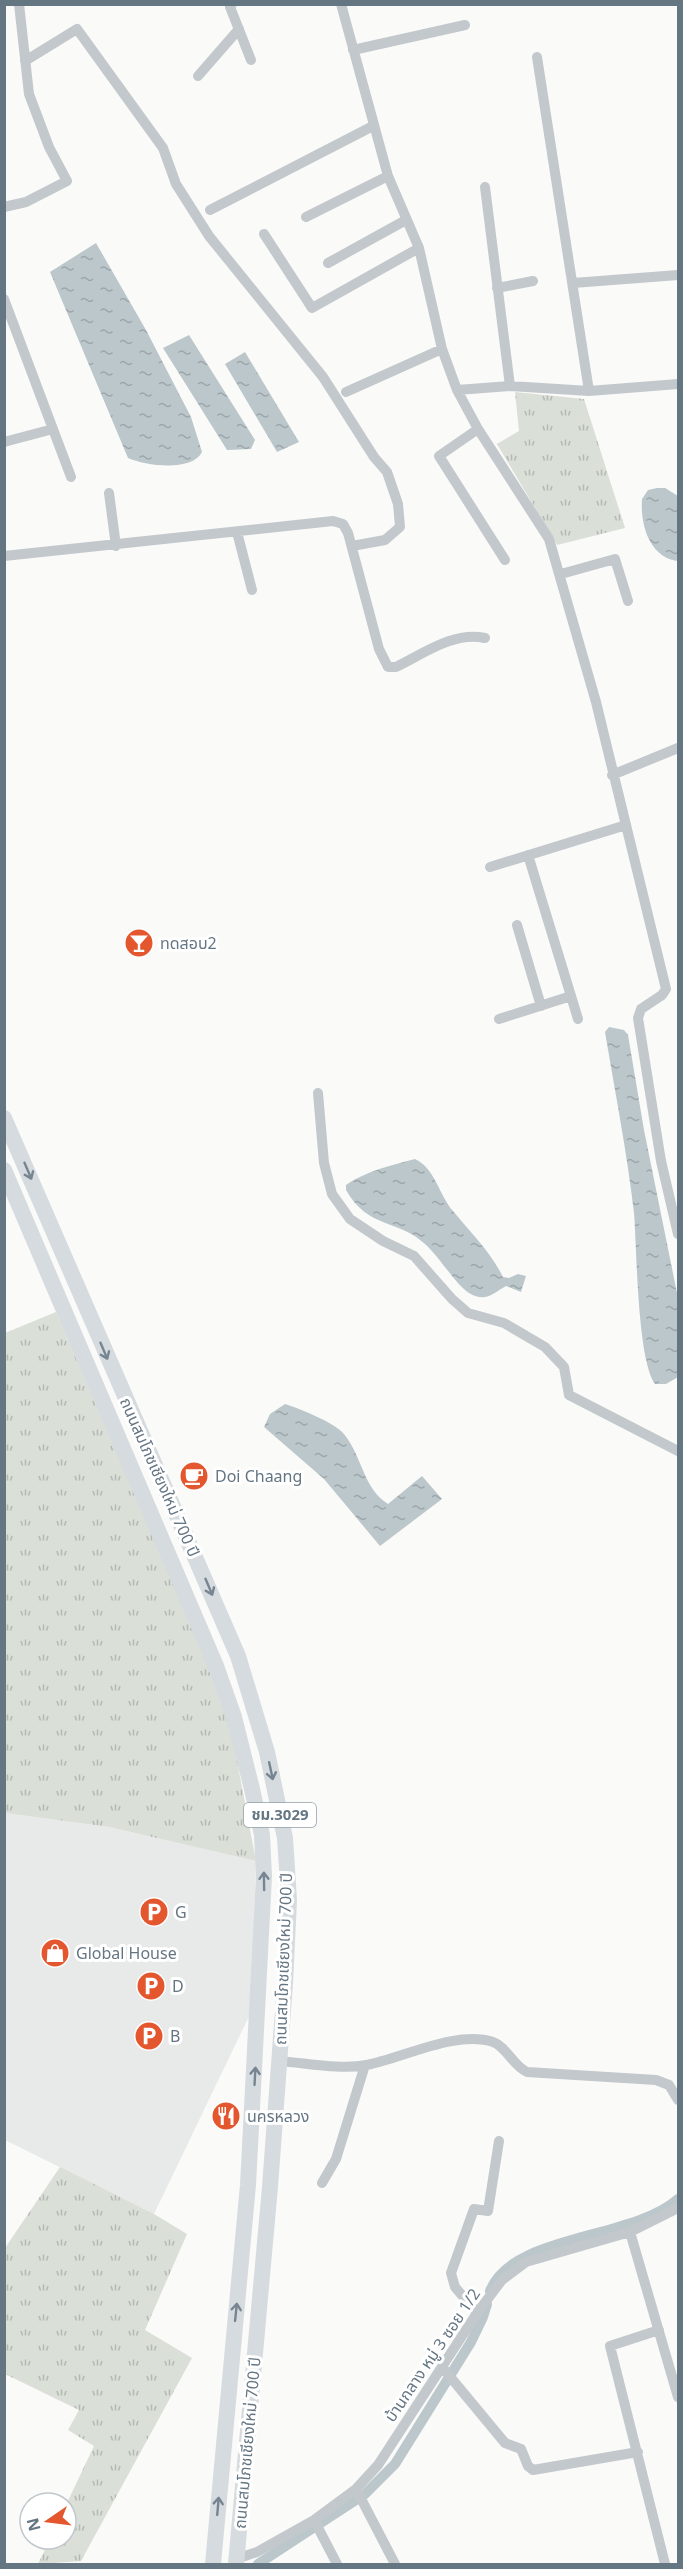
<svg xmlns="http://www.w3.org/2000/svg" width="683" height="2569" viewBox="0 0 683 2569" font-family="'Noto Sans','Noto Sans Thai',sans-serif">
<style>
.built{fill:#e8e9e9}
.grass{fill:url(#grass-tufts)}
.water{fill:url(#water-ripples)}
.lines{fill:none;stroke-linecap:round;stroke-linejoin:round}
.canal{stroke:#bbc7cb;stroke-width:10}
.minor{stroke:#c3c8cc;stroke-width:10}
.primary{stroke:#d6dbdf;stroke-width:16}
.oneway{stroke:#768591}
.labels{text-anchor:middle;stroke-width:6;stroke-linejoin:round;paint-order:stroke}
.shield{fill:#fff;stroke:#939fa8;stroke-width:1.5}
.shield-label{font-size:15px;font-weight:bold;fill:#657683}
.poi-label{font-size:16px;fill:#657683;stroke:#fff;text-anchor:start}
.street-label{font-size:16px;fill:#657683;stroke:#fff}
</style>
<defs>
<pattern id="grass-tufts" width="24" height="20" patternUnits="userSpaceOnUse" patternTransform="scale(1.5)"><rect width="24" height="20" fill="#dadfd7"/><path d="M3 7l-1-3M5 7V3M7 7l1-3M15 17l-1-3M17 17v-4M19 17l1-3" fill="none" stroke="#b4b9b4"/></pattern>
<pattern id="water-ripples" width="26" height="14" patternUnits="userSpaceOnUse" patternTransform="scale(1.5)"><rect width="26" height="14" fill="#bbc7cb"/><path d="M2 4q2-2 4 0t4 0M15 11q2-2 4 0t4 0" fill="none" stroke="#9ca6aa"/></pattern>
</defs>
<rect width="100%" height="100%" fill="#fafaf8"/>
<path class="built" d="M 4,1813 L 109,1827 L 256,1861 L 252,2010 L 154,2214 L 5,2140 Z"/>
<path class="grass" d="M 515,392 L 584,399 L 625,528 L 557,545 L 497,444 L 519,431 Z
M 56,1312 L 209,1666 L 231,1729 L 256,1861 L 109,1827 L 5,1813 L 5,1333 Z
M 60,2167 L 154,2214 L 187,2234 L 145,2330 L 192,2358 L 81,2561 L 38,2564 L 50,2539 L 66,2539 L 66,2505 L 94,2446 L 68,2430 L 79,2410 L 5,2374 L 5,2248 Z"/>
<path class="water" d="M 96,243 L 146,330 L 191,417 L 202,452 C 192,472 146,466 128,458 L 50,272 Z
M 189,335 L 255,440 L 251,449 L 227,450 L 163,348 Z
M 245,352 L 299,442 L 277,452 L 225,364 Z
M 657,488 L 665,488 L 678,496 L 678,561 C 650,558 640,525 642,499 L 648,490 Z
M 609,1027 L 624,1030 L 628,1035 L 644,1130 L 678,1298 L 678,1377 L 666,1384 L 655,1384 C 637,1359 637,1249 634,1213 C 627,1152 615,1092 605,1032 Z
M 415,1159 C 435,1168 439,1195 453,1211 C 471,1233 490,1251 503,1277 L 509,1278 L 518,1274 L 526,1276 L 521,1292 L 506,1286 C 493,1293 486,1303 469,1293 C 456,1285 438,1255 425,1244 C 398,1219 368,1229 346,1190 L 346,1185 C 366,1171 392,1165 415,1159 Z
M 285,1404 C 300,1409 334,1422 344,1434 C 363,1458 363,1488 388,1504 L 422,1476 L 442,1499 L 380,1546 L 324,1479 L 264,1427 L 270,1414 Z"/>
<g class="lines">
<path class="canal" d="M 490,2291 C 512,2234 632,2240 678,2199
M 258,2564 L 365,2494 L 395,2464 L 471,2342 L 483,2317 L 487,2304"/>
<path class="minor" d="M 232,4 L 230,7 L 251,60
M 341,4 L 388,176 L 419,248 L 442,349 L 457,390 L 478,429 L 549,539 L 596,702 L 666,989 L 662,995 L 641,1009 L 638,1018 L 661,1161 L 678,1234
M 353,50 L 465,25
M 537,57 L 589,391
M 25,61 L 77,29 L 163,148 L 176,184 L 209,236 L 323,377 L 374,457 L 387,472 L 398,504 L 400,527 L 385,540 L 352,546
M 198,76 L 239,29
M 485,187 L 510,386
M 4,207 L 26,202 L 67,181 L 49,147 L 29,94 L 19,4
M 210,210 L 373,126
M 306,217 L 388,176
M 264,234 L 312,308 L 419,248
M 328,263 L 406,220
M 573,283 L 678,275
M 497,288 L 533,281
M 4,299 L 71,477
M 457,390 L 510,386 L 589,391 L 678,384
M 346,392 L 442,349
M 478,429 L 439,456 L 505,560
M 4,442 L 53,429
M 109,493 L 116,546
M 237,532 L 252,590
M 4,556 L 333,521 L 343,524 L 348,533 L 379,649 L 388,667 L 396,667 C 423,654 454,631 485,638
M 561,574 L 615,559 L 628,601
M 612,775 L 678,748
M 528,855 L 578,1019
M 490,867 L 626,825
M 517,925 L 541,1006
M 499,1019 L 571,996
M 318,1093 L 324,1163 L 332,1194 L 350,1219 L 383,1241 L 414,1256 L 452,1299 L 468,1313 L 504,1323 L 545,1347 L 564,1367 L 569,1395 L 678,1451
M 279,2061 C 307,2063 340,2070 367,2065 C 403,2058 456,2030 493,2042 C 507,2047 513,2066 527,2072 L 656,2080 L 669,2085 L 678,2100
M 322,2183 L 336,2159 L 365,2065
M 630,2232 L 678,2397
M 477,2313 L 455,2287 L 451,2273 L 474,2209 L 488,2211 L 499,2141
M 659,2330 L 610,2346 L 665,2564
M 442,2367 L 505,2443 L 521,2449 L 528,2466 L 533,2470 L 638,2452
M 356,2489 L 395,2564
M 314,2520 L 337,2564
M 236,2559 L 257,2552 L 314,2520 L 356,2489 L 378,2465 L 477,2313 L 502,2280 L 526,2262 L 630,2232 L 678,2208"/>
<path class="primary" d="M 4,1118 L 238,1656 L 267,1752 L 285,1838 L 289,1900 L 285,1983 L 270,2187 L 236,2564
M 4,1170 L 216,1666 L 234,1717 L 252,1789 L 262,1835 L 264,1876 L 248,2185 L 213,2564"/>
</g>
<defs><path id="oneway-shaft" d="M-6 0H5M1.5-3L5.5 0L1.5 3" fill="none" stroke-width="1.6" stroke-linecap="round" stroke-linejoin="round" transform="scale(1.5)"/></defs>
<g class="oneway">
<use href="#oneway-shaft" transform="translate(28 1171) rotate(67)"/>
<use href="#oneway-shaft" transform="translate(104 1351) rotate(67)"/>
<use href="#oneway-shaft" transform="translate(209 1587) rotate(67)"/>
<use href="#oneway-shaft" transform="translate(271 1771) rotate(78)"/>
<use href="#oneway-shaft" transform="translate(264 1881) rotate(-91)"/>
<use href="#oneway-shaft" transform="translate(255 2076) rotate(-87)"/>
<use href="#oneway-shaft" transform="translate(236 2312) rotate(-84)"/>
<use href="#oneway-shaft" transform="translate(218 2506) rotate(-85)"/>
</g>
<defs>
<g id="bar-disc" transform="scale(1.5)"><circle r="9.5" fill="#e4572e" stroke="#fff"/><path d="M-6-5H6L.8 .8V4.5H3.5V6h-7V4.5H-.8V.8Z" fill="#fff"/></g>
<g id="cafe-disc" transform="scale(1.5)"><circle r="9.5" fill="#e4572e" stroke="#fff"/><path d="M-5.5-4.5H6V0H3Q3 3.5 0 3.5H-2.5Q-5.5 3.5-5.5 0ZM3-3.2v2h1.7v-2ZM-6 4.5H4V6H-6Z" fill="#fff"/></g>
<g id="parking-disc" transform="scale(1.5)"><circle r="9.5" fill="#e4572e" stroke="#fff"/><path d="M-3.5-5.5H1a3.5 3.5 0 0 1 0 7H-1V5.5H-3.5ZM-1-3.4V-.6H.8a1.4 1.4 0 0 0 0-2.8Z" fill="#fff"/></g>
<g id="shop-disc" transform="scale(1.5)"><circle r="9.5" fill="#e4572e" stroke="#fff"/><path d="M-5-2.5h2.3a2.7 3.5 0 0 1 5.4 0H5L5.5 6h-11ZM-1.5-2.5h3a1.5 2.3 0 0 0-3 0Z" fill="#fff"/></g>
<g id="restaurant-disc" transform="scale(1.5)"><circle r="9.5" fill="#e4572e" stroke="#fff"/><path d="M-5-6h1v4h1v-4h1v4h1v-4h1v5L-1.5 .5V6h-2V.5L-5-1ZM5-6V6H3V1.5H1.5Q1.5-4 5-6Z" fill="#fff"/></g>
</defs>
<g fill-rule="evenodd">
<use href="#bar-disc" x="139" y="943"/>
<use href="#cafe-disc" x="194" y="1476"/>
<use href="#parking-disc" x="154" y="1912"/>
<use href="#shop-disc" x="55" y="1953"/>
<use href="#parking-disc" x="151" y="1986"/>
<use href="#parking-disc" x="149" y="2036"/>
<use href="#restaurant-disc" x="226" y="2116"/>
</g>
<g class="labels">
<rect class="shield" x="244" y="1803" width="72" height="24" rx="4.5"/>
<g class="shield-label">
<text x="280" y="1820">ชม.3029</text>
</g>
<g class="poi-label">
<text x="160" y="949">ทดสอบ2</text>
<text x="215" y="1482">Doi Chaang</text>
<text x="175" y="1918">G</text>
<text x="76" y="1959">Global House</text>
<text x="172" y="1992">D</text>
<text x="170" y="2042">B</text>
<text x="247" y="2122">นครหลวง</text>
</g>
<g class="street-label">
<text transform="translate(160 1477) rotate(66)" y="6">ถนนสมโภชเชียงใหม่ 700 ปี</text>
<text transform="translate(283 1959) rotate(-88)" y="6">ถนนสมโภชเชียงใหม่ 700 ปี</text>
<text transform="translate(432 2355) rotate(-56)" y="6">บ้านกลาง หมู่ 3 ซอย 1/2</text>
<text transform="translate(247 2443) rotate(-85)" y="6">ถนนสมโภชเชียงใหม่ 700 ปี</text>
</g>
</g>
<rect width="683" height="2569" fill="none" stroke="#657683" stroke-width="12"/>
<g transform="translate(48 2521) rotate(256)"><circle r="28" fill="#ffffff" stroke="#c1c8cd" stroke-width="1.5"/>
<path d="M0-4.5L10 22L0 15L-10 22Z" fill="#e4572e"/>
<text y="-9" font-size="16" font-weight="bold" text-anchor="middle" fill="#657683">N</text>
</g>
</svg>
